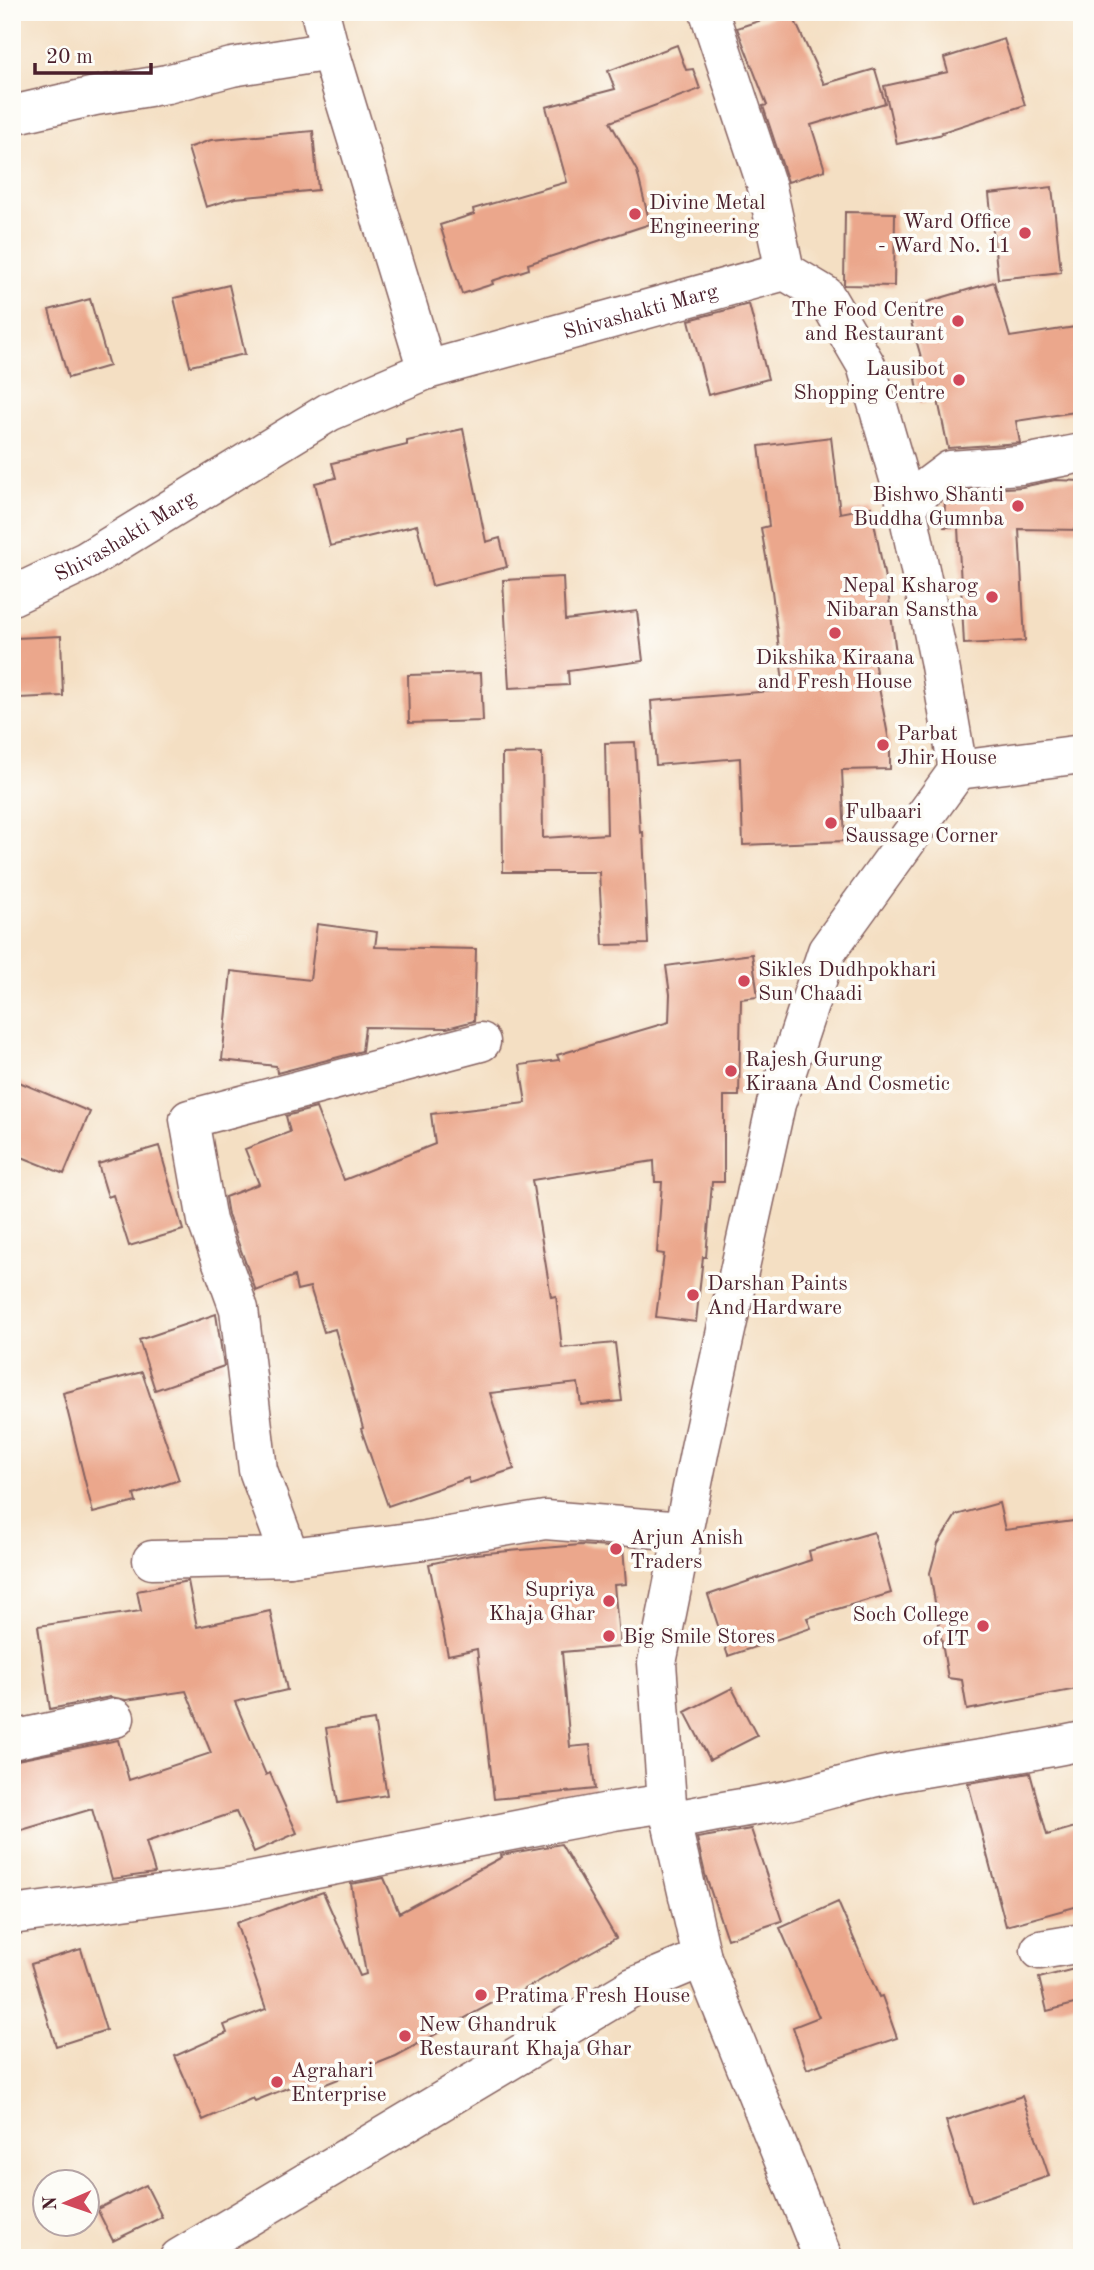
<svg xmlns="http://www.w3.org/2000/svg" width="1094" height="2270" viewBox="0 0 1094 2270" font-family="'Old Standard TT',serif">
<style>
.building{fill:#eba78c}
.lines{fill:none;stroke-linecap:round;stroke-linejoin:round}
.street-casing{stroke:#866260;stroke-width:41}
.street{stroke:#fff;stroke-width:38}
.poi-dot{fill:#d1495b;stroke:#fdfcf7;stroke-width:2.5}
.labels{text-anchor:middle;stroke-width:7;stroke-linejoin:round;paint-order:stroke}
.poi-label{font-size:21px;fill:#4a1f2b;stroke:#fdfcf7;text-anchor:start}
.street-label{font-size:21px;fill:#4a1f2b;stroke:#fdfcf7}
</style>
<rect width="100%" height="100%" fill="#fdfcf7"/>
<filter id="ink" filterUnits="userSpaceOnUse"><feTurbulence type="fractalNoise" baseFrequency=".0143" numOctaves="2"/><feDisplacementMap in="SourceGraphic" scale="14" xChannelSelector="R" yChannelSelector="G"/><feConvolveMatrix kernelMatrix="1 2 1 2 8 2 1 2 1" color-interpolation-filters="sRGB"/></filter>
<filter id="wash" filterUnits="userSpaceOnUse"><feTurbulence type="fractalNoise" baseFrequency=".00686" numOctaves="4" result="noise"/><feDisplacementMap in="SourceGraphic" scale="28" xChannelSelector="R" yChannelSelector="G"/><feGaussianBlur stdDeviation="1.57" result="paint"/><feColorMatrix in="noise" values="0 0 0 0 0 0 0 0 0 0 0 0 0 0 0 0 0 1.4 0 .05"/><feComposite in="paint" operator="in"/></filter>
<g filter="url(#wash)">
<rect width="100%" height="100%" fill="#f4dfc3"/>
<g id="blocks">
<path class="building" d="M 787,12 L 791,12 L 824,84 L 875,69 L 885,103 L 811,125 L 825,170 L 788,182 L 763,106 L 767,105 L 737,28 Z
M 1004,39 L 1025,105 L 942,132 L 943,134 L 897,144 L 884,86 L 948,72 L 944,58 Z
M 677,45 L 686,70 L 693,69 L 700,89 L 610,122 L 637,171 L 650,224 L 528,264 L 529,269 L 492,281 L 493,284 L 462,294 L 440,225 L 474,214 L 473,209 L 567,182 L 546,107 L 615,89 L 608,71 Z
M 313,131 L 318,190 L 235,198 L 206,207 L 188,148 L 211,140 Z
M 1052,187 L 1061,272 L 998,279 L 989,194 Z
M 845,212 L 895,213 L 894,286 L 844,285 Z
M 994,282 L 1010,337 L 1082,326 L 1082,411 L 1016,421 L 1020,443 L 948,448 L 938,400 L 920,403 L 915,372 L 925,371 L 907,308 Z
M 229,285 L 245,354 L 190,366 L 174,298 Z
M 90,299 L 109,366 L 68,378 L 49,310 Z
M 749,304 L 768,379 L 708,395 L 689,320 Z
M 463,429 L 486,542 L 500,538 L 507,567 L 432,586 L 417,525 L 330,546 L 315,483 L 336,478 L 332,463 L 407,445 L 407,441 Z
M 831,437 L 840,513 L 871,507 L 889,599 L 896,653 L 873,656 L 890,746 L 890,769 L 842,770 L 845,841 L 743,845 L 740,758 L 656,765 L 651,701 L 784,690 L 772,591 L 761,528 L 769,526 L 759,446 Z
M 1055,480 L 1082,481 L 1081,530 L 1019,529 L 1025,641 L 964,644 L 958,527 L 944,527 L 945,501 L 958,491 L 1022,487 Z
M 563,577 L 565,620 L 637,611 L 643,661 L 568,671 L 569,685 L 509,688 L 503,580 Z
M 61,636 L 63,696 L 18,698 L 15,638 Z
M 481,673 L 483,721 L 409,723 L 408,675 Z
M 635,742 L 640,833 L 643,832 L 648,944 L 603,945 L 599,872 L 503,872 L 502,754 L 542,753 L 543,838 L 607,834 L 605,743 Z
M 317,924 L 377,932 L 375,947 L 476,949 L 474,1021 L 447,1028 L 365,1027 L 362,1051 L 277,1073 L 276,1066 L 222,1060 L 231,971 L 310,980 Z
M 752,954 L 758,997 L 741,999 L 739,1096 L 724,1096 L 724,1182 L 712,1182 L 706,1257 L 703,1257 L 696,1322 L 656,1317 L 664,1254 L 657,1253 L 662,1182 L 655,1182 L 654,1161 L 532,1180 L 551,1297 L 556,1296 L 562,1348 L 615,1343 L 622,1401 L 581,1405 L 578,1383 L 490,1393 L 514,1469 L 470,1483 L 468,1478 L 388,1506 L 361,1429 L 363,1428 L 335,1329 L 324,1332 L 310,1287 L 297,1290 L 294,1276 L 256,1291 L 228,1215 L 225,1197 L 259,1184 L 245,1149 L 290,1132 L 286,1116 L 316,1108 L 344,1180 L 435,1144 L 431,1114 L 526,1103 L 520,1065 L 559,1060 L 557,1055 L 669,1022 L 670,994 L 666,966 Z
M 12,1079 L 90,1112 L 64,1174 L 12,1153 Z
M 159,1146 L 183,1230 L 129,1246 L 113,1195 L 108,1197 L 98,1164 Z
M 216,1314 L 224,1366 L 155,1390 L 139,1340 Z
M 142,1372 L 179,1480 L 134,1495 L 136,1502 L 93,1513 L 63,1393 Z
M 999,1503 L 1005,1530 L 1082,1520 L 1082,1688 L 967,1710 L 962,1680 L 948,1678 L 930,1573 L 938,1544 L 956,1515 Z
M 874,1532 L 891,1593 L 807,1618 L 811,1628 L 728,1656 L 708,1595 L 811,1560 L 809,1551 Z
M 580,1545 L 623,1548 L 626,1584 L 614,1585 L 620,1647 L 562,1652 L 570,1747 L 590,1745 L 595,1789 L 494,1799 L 477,1649 L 448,1655 L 429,1564 L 475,1554 Z
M 188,1581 L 197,1627 L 270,1611 L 287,1690 L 235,1702 L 266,1775 L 270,1773 L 297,1833 L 254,1852 L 236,1812 L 146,1842 L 155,1873 L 112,1879 L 92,1809 L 12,1833 L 12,1761 L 118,1740 L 129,1780 L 211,1753 L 186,1691 L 126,1700 L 110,1697 L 50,1709 L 38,1626 L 141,1611 L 137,1591 Z
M 732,1688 L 757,1736 L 710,1760 L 685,1712 Z
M 374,1720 L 387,1795 L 338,1803 L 326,1728 Z
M 1030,1773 L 1047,1835 L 1082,1825 L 1082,1905 L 1006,1926 L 968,1783 Z
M 751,1829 L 782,1921 L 727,1939 L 705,1874 L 697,1838 Z
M 561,1844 L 616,1938 L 507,1999 L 505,1996 L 396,2056 L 311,2090 L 307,2080 L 255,2101 L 253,2098 L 203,2120 L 175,2056 L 227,2033 L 224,2025 L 266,2009 L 236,1923 L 323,1892 L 360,1976 L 366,1974 L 351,1884 L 384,1878 L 399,1913 L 502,1857 L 501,1855 Z
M 838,1902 L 879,1997 L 882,1996 L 897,2038 L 807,2069 L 793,2027 L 819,2017 L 780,1928 Z
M 81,1949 L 106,2030 L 56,2046 L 31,1964 Z
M 1082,1967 L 1082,2002 L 1047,2011 L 1039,1978 Z
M 1022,2096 L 1049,2176 L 972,2202 L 946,2121 Z
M 146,2185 L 162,2217 L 113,2241 L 97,2209 Z"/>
</g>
</g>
<g filter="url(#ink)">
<use href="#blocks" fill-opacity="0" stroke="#866260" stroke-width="2"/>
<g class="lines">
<g class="street-casing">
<g id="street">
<path d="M 320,12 L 330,51 L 427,370"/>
<path d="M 709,12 L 767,187 L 785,271"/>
<path d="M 12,115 L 95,96 L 167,84 L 232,67 L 330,51"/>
<path d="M 906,503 L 950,470 L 1020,465 L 1082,453"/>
<path id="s1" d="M 12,596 L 86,561 L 329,412 L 427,370 L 785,271 L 825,295 L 866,365 L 906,503 L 939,660 L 958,770"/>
<path d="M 290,1557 L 258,1470 L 239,1309 L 207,1221 L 189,1119 L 481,1042"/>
<path d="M 152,1560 L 290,1557 L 425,1540 L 545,1520 L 683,1531"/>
<path d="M 12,1740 L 115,1718"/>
<path d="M 671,1821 C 705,1813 738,1809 771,1803 C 808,1797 844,1784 881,1776 C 948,1762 1015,1756 1082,1741"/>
<path d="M 12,1915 L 234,1885 L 614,1811 L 667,1803"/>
<path d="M 1040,1950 L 1082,1943"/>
<path d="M 179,2258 L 633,1987 L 702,1958"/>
<path d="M 823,2258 L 702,1958 L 667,1803 L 657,1663 L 700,1448 L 776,1104 L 827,951 L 958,770 L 1082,754"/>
</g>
</g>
<use href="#street" class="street"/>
</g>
</g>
<g class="poi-dot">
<circle cx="635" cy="214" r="7"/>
<circle cx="1025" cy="233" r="7"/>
<circle cx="958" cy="321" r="7"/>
<circle cx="959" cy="380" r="7"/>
<circle cx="1018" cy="506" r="7"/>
<circle cx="992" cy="597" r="7"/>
<circle cx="835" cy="633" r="7"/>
<circle cx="883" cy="745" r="7"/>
<circle cx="831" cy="823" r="7"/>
<circle cx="744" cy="981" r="7"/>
<circle cx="731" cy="1071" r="7"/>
<circle cx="693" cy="1295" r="7"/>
<circle cx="616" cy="1549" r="7"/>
<circle cx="609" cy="1601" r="7"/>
<circle cx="983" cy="1626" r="7"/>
<circle cx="609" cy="1636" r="7"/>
<circle cx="481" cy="1995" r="7"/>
<circle cx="405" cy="2036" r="7"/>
<circle cx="277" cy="2082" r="7"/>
</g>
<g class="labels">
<g class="poi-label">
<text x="649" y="209">Divine Metal<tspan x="649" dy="24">Engineering</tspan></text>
<text x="1011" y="228" text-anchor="end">Ward Office<tspan x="1011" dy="24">- Ward No. 11</tspan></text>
<text x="944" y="316" text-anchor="end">The Food Centre<tspan x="944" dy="24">and Restaurant</tspan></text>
<text x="945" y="375" text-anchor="end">Lausibot<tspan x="945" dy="24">Shopping Centre</tspan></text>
<text x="1004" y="501" text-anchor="end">Bishwo Shanti<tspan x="1004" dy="24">Buddha Gumnba</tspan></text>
<text x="978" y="592" text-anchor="end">Nepal Ksharog<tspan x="978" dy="24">Nibaran Sanstha</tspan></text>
<text x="835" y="664" text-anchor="middle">Dikshika Kiraana<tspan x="835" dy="24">and Fresh House</tspan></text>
<text x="897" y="740">Parbat<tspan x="897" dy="24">Jhir House</tspan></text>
<text x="845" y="818">Fulbaari<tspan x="845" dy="24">Saussage Corner</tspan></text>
<text x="758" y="976">Sikles Dudhpokhari<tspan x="758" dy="24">Sun Chaadi</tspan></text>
<text x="745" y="1066">Rajesh Gurung<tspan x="745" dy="24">Kiraana And Cosmetic</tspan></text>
<text x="707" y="1290">Darshan Paints<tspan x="707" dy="24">And Hardware</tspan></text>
<text x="630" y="1544">Arjun Anish<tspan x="630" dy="24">Traders</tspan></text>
<text x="595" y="1596" text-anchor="end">Supriya<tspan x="595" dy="24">Khaja Ghar</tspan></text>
<text x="969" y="1621" text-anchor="end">Soch College<tspan x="969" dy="24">of IT</tspan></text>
<text x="623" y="1643">Big Smile Stores</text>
<text x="495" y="2002">Pratima Fresh House</text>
<text x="419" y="2031">New Ghandruk<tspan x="419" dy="24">Restaurant Khaja Ghar</tspan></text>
<text x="291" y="2077">Agrahari<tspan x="291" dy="24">Enterprise</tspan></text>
</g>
<g class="street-label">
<text dy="7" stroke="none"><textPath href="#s1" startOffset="695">Shivashakti Marg</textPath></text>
<text dy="7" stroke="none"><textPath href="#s1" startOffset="128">Shivashakti Marg</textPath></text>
</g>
</g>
<rect width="1094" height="2270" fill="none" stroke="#fdfcf7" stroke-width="42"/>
<g transform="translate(66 2203) rotate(268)"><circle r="33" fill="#fdfcf7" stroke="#b5a4a5" stroke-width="2"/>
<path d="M0-5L12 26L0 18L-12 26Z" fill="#d1495b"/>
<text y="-10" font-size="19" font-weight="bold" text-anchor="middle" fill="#4a1f2b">N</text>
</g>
<path d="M35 63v10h116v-10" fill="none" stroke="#4a1f2b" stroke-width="3.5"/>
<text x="46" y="63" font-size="21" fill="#4a1f2b" stroke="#fdfcf7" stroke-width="5" paint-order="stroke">20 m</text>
</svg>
